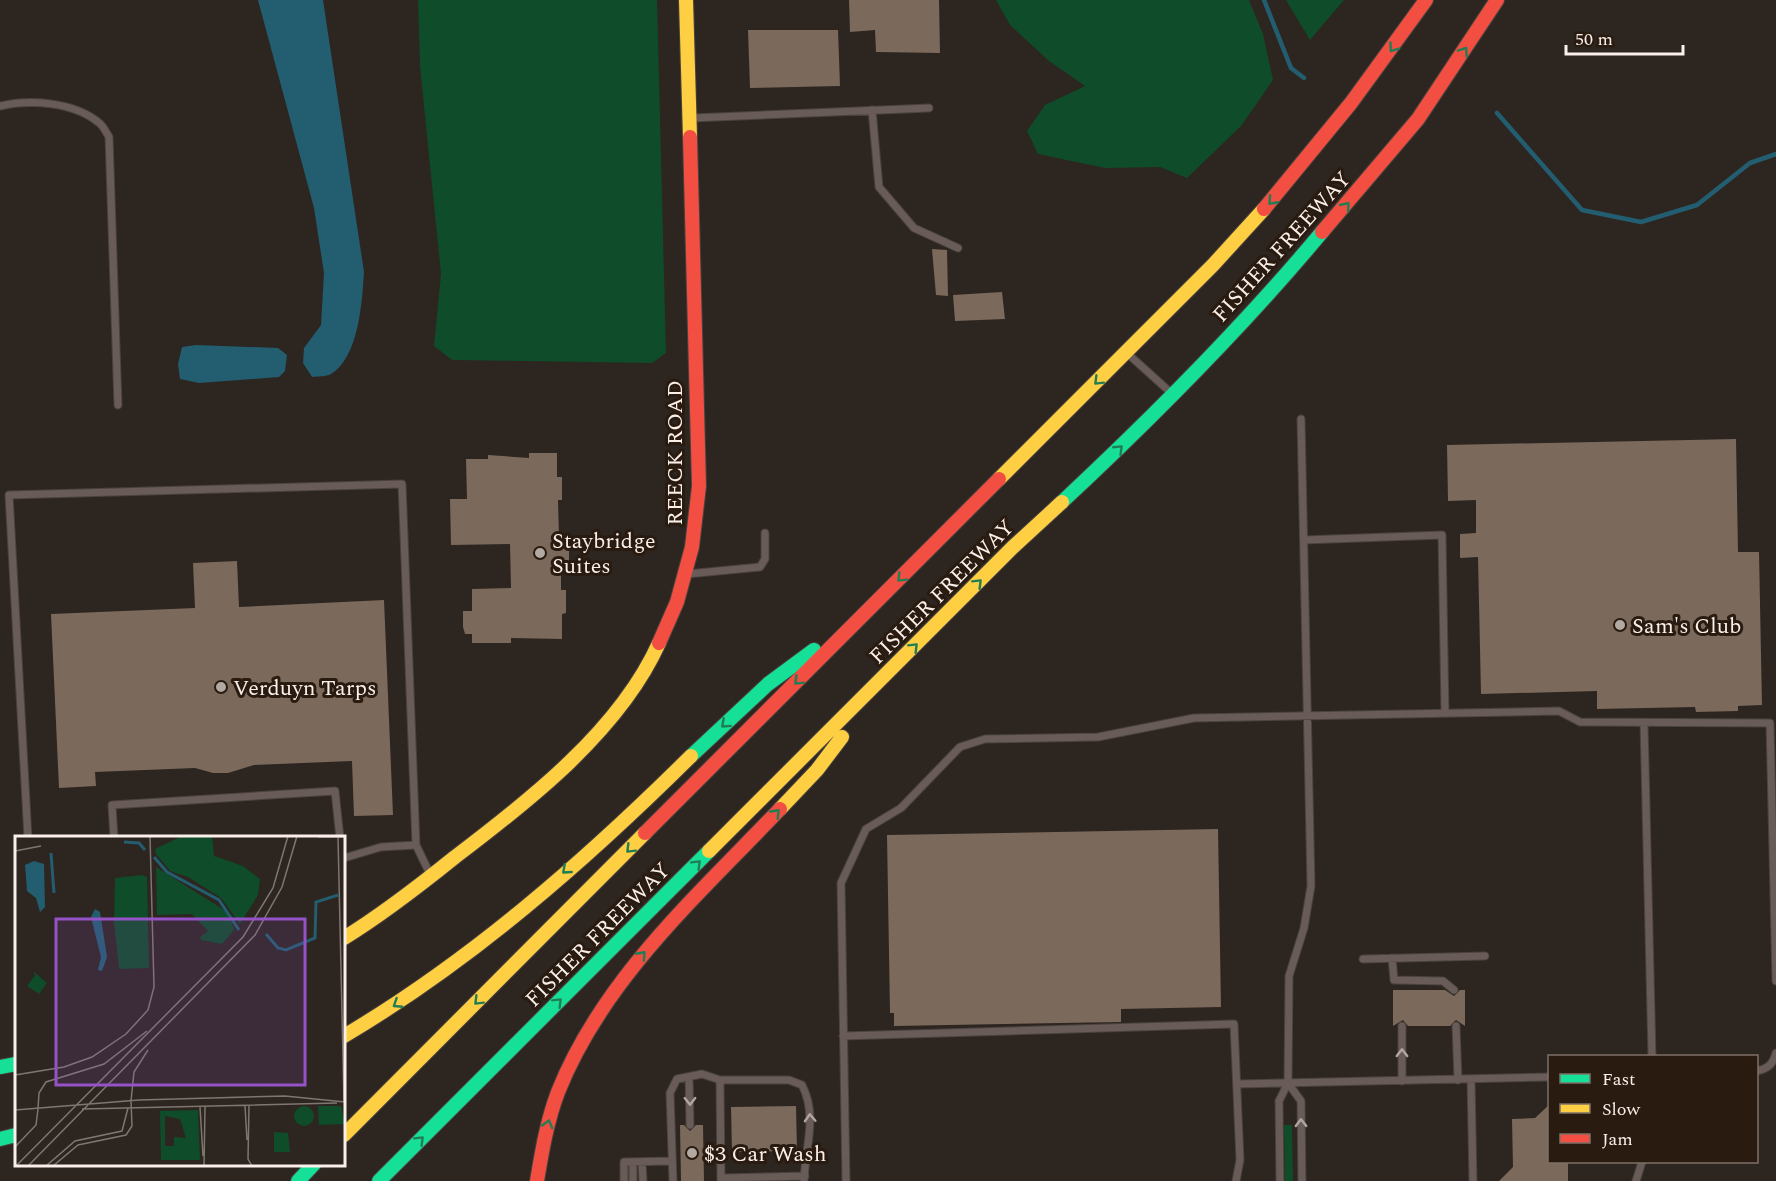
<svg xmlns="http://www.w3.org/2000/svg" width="1776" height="1181" viewBox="0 0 1776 1181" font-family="Spectral,serif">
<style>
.green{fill:#0f4c29}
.water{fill:#235d70}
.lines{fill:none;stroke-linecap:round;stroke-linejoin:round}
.stream{stroke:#235d70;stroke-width:4.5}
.building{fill:#7b695b}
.lane-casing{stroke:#49423d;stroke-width:9}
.fast-casing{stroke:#49423d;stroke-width:16}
.slow-casing{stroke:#49423d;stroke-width:16}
.jam-casing{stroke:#49423d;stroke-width:16}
.lane{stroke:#685b58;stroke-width:7}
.fast{stroke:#16e098;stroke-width:14}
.slow{stroke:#ffcf43;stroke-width:14}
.jam{stroke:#f24e42;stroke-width:14}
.oneway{stroke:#207e54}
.oneway2{stroke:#b2a6a0}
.poi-dot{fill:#b3a9a3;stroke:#291b10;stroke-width:2}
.labels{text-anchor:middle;stroke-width:6;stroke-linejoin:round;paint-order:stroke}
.street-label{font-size:22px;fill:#fbf0e9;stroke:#291b10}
.poi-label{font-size:22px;fill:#fbf0e9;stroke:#291b10;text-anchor:start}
.inset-river{fill:none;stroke:#235d70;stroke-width:3}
.inset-road{fill:none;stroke:#7f7670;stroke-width:1.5}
.view{fill:#9553c7;fill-opacity:0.15;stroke:#9553c7;stroke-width:3}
.inset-edge{fill:none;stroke:#fbf0e9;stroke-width:3}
</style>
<rect width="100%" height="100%" fill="#2d2520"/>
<path class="green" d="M 418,0 L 657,0 L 666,353 L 652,363 L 452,360 L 434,346 L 441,274 L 420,66 Z
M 996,0 L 1249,0 L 1263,34 L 1273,80 L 1241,126 L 1187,178 L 1160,167 L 1105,168 L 1038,154 L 1027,131 L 1045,105 L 1085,86 L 1049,61 L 1010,25 Z
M 1286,0 L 1344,0 L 1310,40 Z
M 1284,1125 L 1292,1125 L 1293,1181 L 1285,1181 Z"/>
<path class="water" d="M 258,0 L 323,0 L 364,272 C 362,302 359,357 331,374 C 326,377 318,376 312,377 L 303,363 L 304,348 L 321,325 L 324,273 L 314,208 Z
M 196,345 L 278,348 L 287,355 L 285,371 L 279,377 L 199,383 L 180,379 L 178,364 L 182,347 Z"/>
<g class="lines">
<path class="stream" d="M 1264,0 L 1291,68 L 1304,78
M 1497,113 L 1582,210 L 1641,222 L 1697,205 L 1750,163 L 1776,154"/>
</g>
<path class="building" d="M 849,0 L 939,0 L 940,53 L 876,52 L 875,30 L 850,32 Z
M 748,30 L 838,30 L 840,86 L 750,88 Z
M 932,249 L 947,250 L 948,296 L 936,295 Z
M 1002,292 L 1005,319 L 955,321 L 953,295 Z
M 1736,439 L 1738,552 L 1759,552 L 1762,705 L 1738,706 L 1738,711 L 1696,712 L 1695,707 L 1597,709 L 1597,691 L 1481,694 L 1478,557 L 1460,558 L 1460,534 L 1476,533 L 1476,500 L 1448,501 L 1447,445 Z
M 529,453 L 557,453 L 557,477 L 562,477 L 562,500 L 558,500 L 559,537 L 569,537 L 569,561 L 561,561 L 561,590 L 566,590 L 566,613 L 562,614 L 562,639 L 511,638 L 511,643 L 472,643 L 472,634 L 465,634 L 463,627 L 463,611 L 472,611 L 472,589 L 511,588 L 510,544 L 451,545 L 450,499 L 467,499 L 466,459 L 488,459 L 488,455 L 529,458 Z
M 237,561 L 239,607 L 384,600 L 393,815 L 354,816 L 352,761 L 254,765 L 228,773 L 213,773 L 195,768 L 95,772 L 96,786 L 59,788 L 51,614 L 195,608 L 193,563 Z
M 1218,829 L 1221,1007 L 1121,1009 L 1121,1022 L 894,1026 L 894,1013 L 890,1013 L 887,835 Z
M 1393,990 L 1445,990 L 1454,996 L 1460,990 L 1465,990 L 1465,1026 L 1456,1020 L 1450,1026 L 1408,1026 L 1403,1020 L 1393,1026 Z
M 1550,1104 L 1550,1161 L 1568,1161 L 1568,1181 L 1499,1181 L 1513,1167 L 1512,1119 L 1535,1118 Z
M 796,1106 L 797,1151 L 732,1152 L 731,1107 Z
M 680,1125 L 684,1125 L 690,1131 L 696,1125 L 703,1125 L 704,1181 L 681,1181 Z"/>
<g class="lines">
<g class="lane-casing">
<path id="lane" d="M 0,106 C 30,99 73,102 98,122 C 103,125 106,132 109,137 L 118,405
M 872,110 L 879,187 L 914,228 L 958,248
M 692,118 L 929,108
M 1128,354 L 1169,391
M 1304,540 L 1442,535 L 1445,713
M 687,574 L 760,567 L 765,559 L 765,533
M 1644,723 L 1652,1056
M 28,838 L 9,495 L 402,484 L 416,845 L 431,876
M 114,838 L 112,805 L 335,791 L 340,838
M 344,858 L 381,847 L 416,845
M 1392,958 L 1394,980 L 1443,981 L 1454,990
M 1363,959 L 1485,956
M 1402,1026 L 1402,1081
M 1456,1026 L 1458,1080
M 843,1036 L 1234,1024 L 1240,1160 L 1236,1181
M 1756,1071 C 1768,1069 1773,1064 1776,1053
M 689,1077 L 690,1125
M 1471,1079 L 1473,1181
M 720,1080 L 721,1181
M 1288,1083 L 1289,976 L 1304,928 L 1311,886 L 1301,419
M 1237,1084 L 1550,1077
M 633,1162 L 633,1181
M 642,1162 L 643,1181
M 721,1178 L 805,1176
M 624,1181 L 624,1162 L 672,1161
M 673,1181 L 670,1093 L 677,1079 L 702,1074 L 720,1080 L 789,1080 L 802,1085 C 818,1116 805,1148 804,1181
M 846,1181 L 841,883 L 866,829 L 901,808 L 960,747 L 985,739 L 1098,737 L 1194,718 L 1559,711 L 1580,722 L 1770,723 L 1776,981
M 1280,1181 L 1279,1101 L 1288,1083 L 1301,1101 L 1302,1181
M 1636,1181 L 1642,1162"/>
</g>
<g class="fast-casing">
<path id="fast" d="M 1062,502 C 1153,417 1242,328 1322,232
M 691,756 L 768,684 L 814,650
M 0,1067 L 16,1064
M 0,1139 L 16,1135
M 298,1181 L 314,1164
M 379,1181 L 709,851"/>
</g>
<g class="slow-casing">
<path id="slow" d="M 686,0 L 690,137
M 999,479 L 1213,265 L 1264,209
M 780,809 L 817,770 L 842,737
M 709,851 L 1013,547 L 1062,502
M 344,938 C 383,914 419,886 455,857 C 529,801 620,730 659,643
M 344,1036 C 472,960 585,861 691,756
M 344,1135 L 645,833"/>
</g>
<g class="jam-casing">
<path id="jam" d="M 1264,209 L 1351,103 L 1426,0
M 1322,232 L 1418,119 L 1497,0
M 659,643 L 677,602 L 692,547 L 699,486 L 690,137
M 645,833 L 999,479
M 537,1181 C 542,1151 547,1121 558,1092 C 603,979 698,895 780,809"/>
</g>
<use href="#lane" class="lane"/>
<use href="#fast" class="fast"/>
<use href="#slow" class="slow"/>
<use href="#jam" class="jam"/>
</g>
<defs><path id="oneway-chevron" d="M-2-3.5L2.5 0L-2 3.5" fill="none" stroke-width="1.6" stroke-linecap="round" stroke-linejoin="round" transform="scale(1.5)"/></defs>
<g class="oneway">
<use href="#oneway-chevron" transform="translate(1393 48) rotate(125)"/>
<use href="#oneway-chevron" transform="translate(1464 51) rotate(-56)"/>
<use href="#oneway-chevron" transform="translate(1272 201) rotate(132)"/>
<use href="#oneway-chevron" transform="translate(1346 206) rotate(-51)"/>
<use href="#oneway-chevron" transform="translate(1098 381) rotate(135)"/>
<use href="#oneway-chevron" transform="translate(1119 449) rotate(-44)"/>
<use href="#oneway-chevron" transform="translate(901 578) rotate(135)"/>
<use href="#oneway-chevron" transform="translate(978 583) rotate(-45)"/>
<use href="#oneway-chevron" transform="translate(914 647) rotate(-45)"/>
<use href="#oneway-chevron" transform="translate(798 681) rotate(135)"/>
<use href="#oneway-chevron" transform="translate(725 724) rotate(138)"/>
<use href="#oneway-chevron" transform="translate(776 813) rotate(-46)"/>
<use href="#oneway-chevron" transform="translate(630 849) rotate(135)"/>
<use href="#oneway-chevron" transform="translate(697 864) rotate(-45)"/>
<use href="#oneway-chevron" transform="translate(566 870) rotate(139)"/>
<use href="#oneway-chevron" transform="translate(642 955) rotate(-48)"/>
<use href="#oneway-chevron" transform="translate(478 1001) rotate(135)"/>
<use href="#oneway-chevron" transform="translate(558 1002) rotate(-45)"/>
<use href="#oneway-chevron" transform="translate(397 1004) rotate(147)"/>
<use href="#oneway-chevron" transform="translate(548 1124) rotate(-75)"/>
<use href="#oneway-chevron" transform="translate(420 1140) rotate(-45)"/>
</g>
<g class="oneway2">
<use href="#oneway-chevron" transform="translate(1402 1053) rotate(-90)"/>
<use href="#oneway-chevron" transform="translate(690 1101) rotate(89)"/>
<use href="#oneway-chevron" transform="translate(810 1118) rotate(-93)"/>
<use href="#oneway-chevron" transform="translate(1301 1123) rotate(-91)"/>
</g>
<g class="poi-dot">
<circle cx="540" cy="553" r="6"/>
<circle cx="1620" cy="625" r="6"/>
<circle cx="221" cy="687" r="6"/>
<circle cx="692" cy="1153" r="6"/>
</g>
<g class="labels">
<g class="street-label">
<text transform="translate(1281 246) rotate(-48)" y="8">FISHER FREEWAY</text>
<text transform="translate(674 453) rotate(-90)" y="8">REECK ROAD</text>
<text transform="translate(941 591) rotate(-45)" y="8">FISHER FREEWAY</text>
<text transform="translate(597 934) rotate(-45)" y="8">FISHER FREEWAY</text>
</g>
<g class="poi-label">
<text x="552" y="548">Staybridge<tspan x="552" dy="25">Suites</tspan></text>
<text x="1632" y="633">Sam's Club</text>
<text x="233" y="695">Verduyn Tarps</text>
<text x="704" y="1161">$3 Car Wash</text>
</g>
</g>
<g transform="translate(15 836)">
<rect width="330" height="330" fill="#2d2520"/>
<path d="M 167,0 L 197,0 L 199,20 L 228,30 L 245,43 L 243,59 L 225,88 L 206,62 L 173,41 L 155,35 L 141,18 L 140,13 ZM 141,31 L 214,77 L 219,94 L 207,108 L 186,104 L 185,101 L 193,95 L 177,78 L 142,79 ZM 127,39 L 132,41 L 134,132 L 104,133 L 99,86 L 100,42 ZM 18,135 L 32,147 L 24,158 L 12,150 L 20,139 ZM279 280a10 10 0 1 1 20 0a10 10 0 1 1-20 0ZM 303,270 L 326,270 L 330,288 L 304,289 ZM 183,274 L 185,324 L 146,324 L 145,275 ZM 150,280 L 165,283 L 171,302 L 159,301 L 159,310 L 150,310 ZM 259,296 L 273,297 L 275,316 L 259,316 Z" fill="#0f4c29" fill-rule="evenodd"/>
<path d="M 19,25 L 29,28 L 30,71 L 25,76 L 21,62 L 12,55 L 10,29 ZM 80,73 L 85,76 L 92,121 L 87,135 L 83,134 L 86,121 L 76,81 Z" fill="#235d70"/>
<path class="inset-river" d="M 109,6 L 124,7 L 130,14M 36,17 L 39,57M 139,21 L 152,36 L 204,64 L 224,94M 251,98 L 263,112 L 271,114 L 300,102 L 301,66 L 323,59"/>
<path class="inset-road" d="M 303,1 L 330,1M 323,1 L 329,266M 0,15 L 26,10M 0,239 L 49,231 L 77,221 L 111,198 L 133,174 L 139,151 L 135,0M 116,265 L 119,236 L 133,214M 230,270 L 232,304M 234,270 L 233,323 L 237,330M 185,271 L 188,320M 23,273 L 24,257 L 31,246 L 89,228 L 132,195M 67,273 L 322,267M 0,274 L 124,264 L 270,260 L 330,266M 0,311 L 21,289 L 23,273M 1,330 L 228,101 L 258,52 L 273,0M 13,330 L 240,99 L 267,51 L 282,0M 31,330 L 60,305 L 107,295 L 113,272M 38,330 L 63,309 L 111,299 L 117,290 L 116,265M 189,330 L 190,271"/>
<path class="view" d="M 41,83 L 290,83 L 290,249 L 41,249 Z"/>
<rect width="330" height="330" class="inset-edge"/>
</g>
<rect x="1548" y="1055" width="210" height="108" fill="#291b10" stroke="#7d7067" stroke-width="1.5"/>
<rect x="1560" y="1074" width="30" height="9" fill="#16e098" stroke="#7d7067" stroke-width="1.5"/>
<text x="1602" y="1085" font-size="18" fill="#fbf0e9">Fast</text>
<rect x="1560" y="1104" width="30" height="9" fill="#ffcf43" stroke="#7d7067" stroke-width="1.5"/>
<text x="1602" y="1115" font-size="18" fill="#fbf0e9">Slow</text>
<rect x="1560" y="1134" width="30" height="9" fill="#f24e42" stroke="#7d7067" stroke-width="1.5"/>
<text x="1602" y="1145" font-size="18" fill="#fbf0e9">Jam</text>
<path d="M1566 45v9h117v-9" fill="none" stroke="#fbf0e9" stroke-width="3"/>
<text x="1575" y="45" font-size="18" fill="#fbf0e9" stroke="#291b10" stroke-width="4.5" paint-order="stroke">50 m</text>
</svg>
